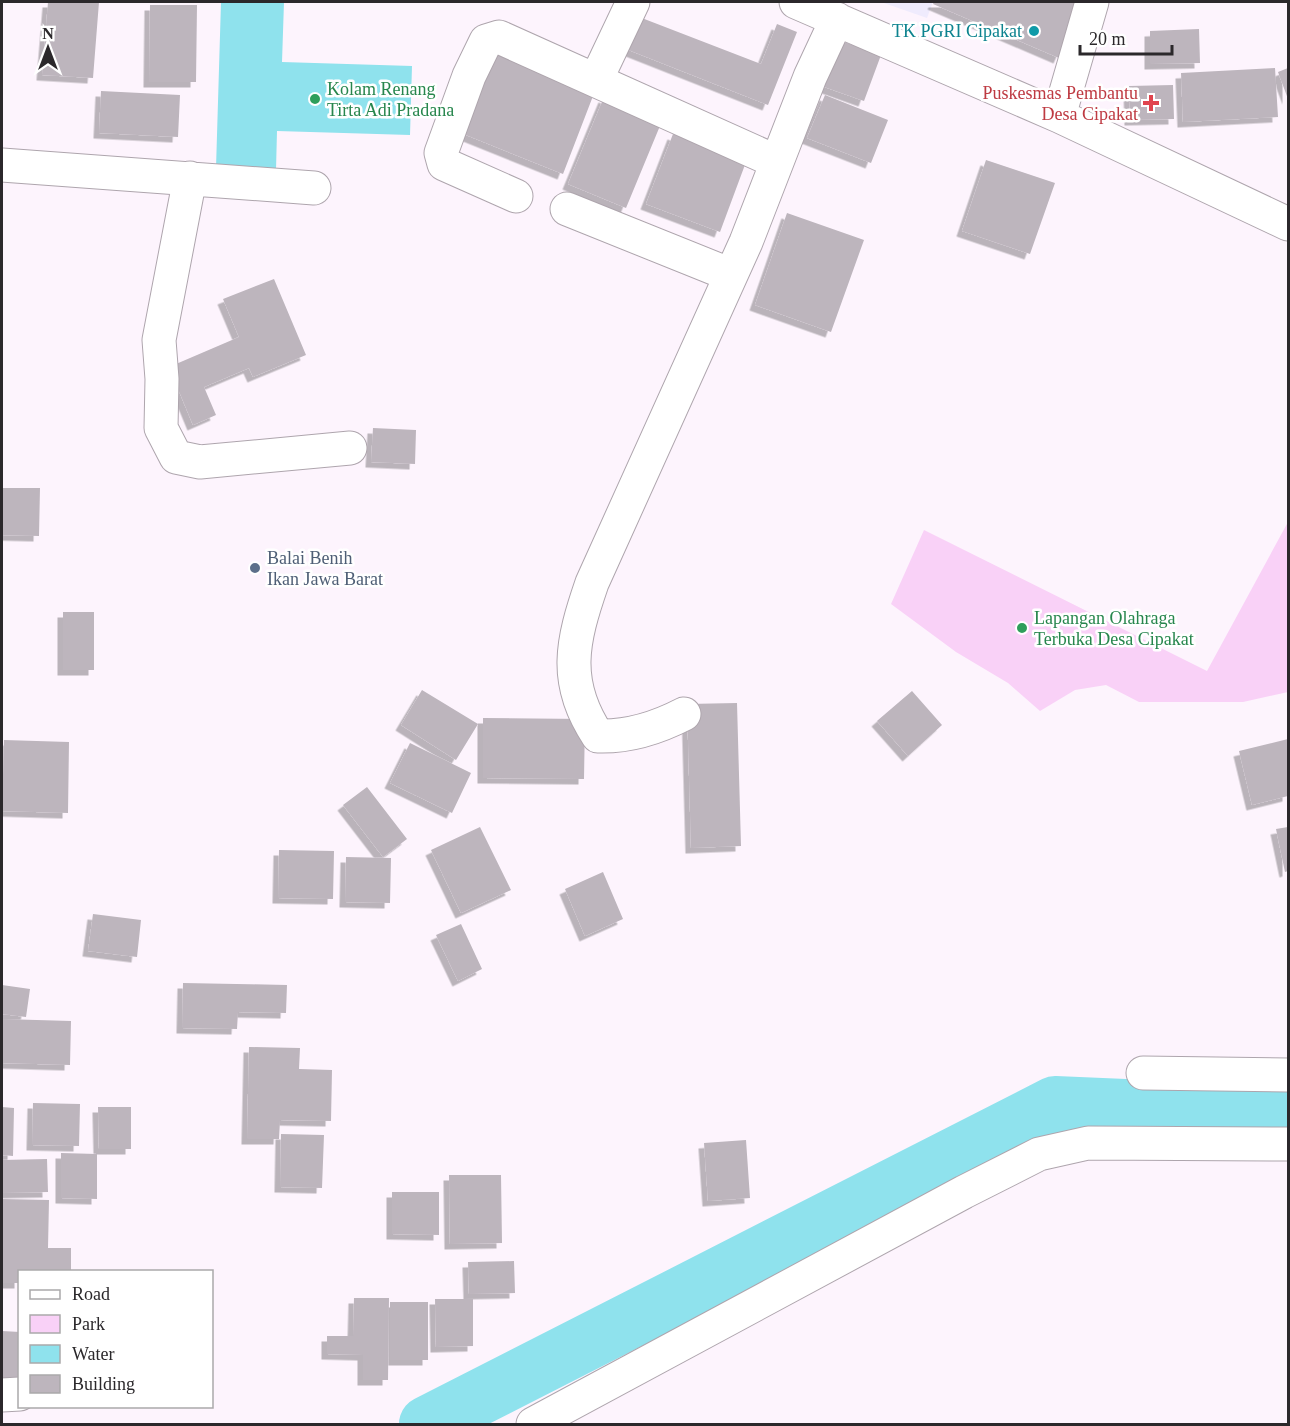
<svg xmlns="http://www.w3.org/2000/svg" width="1290" height="1426" viewBox="0 0 1290 1426" font-family="Georgia,serif">
<style>
.education{fill:#efebfd}
.green{fill:#f9d1f7}
.water{fill:#8fe2ed}
.lines{fill:none;stroke-linecap:round;stroke-linejoin:round}
.river{stroke:#8fe2ed;stroke-width:56}
.building{fill:#bdb5bd;filter:url(#shadow)}
.minor-casing{stroke:#aea5ad;stroke-width:35}
.minor{stroke:#fff;stroke-width:33}
.culture-dot{fill:#0f9aa8;stroke:#fff;stroke-width:2}
.leisure-dot{fill:#2e9e5b;stroke:#fff;stroke-width:2}
.health-dot{fill:#e0444e;stroke:#fff;stroke-width:2}
.service-dot{fill:#5c6f8a;stroke:#fff;stroke-width:2}
.labels{text-anchor:middle;stroke-width:5;stroke-linejoin:round;paint-order:stroke}
.culture-label{font-size:18px;fill:#0d838f;stroke:#fff;text-anchor:end}
.leisure-label{font-size:18px;fill:#27864d;stroke:#fff;text-anchor:start}
.health-label{font-size:18px;fill:#be3a42;stroke:#fff;text-anchor:end}
.service-label{font-size:18px;fill:#4e5e75;stroke:#fff;text-anchor:start}
</style>
<defs>
<filter id="shadow"><feDropShadow dx="-5.5" dy="5.5" stdDeviation="0" flood-color="#0004"/></filter>
</defs>
<rect width="100%" height="100%" fill="#fdf4fd"/>
<path class="education" d="M 881,2 L 933,2 L 927,18 Z"/>
<path class="green" d="M 1288,522 L 1288,692 L 1243,702 L 1139,702 L 1106,685 L 1075,690 L 1040,711 L 1008,683 L 956,652 L 891,604 L 924,530 L 1207,671 Z"/>
<path class="water" d="M 221,2 L 284,2 L 282,62 L 412,66 L 410,135 L 277,131 L 276,170 L 216,168 Z"/>
<g class="lines">
<path class="river" d="M 427,1424 L 1055,1104 L 1288,1114"/>
</g>
<path class="building" d="M 48,2 L 99,2 L 93,78 L 42,75 Z
M 934,2 L 1084,2 L 1059,58 L 933,4 Z
M 150,5 L 197,5 L 196,82 L 149,82 Z
M 634,15 L 761,64 L 777,24 L 797,32 L 768,105 L 621,47 Z
M 1199,29 L 1200,63 L 1150,64 L 1150,31 Z
M 833,38 L 881,55 L 864,101 L 816,84 Z
M 491,41 L 598,83 L 563,174 L 456,131 Z
M 1275,68 L 1278,117 L 1183,122 L 1181,73 Z
M 1288,68 L 1288,99 L 1278,72 Z
M 1173,85 L 1174,119 L 1130,120 L 1129,86 Z
M 101,91 L 180,95 L 178,137 L 99,133 Z
M 825,95 L 888,120 L 871,163 L 807,138 Z
M 604,97 L 662,121 L 626,208 L 568,184 Z
M 673,134 L 746,162 L 720,232 L 646,204 Z
M 986,160 L 1055,183 L 1030,254 L 962,231 Z
M 787,213 L 864,240 L 831,332 L 755,305 Z
M 274,279 L 306,355 L 253,377 L 249,368 L 204,387 L 216,415 L 193,425 L 169,367 L 239,337 L 223,299 Z
M 373,428 L 416,430 L 415,464 L 371,462 Z
M 2,488 L 40,488 L 39,536 L 2,535 Z
M 63,612 L 94,612 L 94,670 L 63,670 Z
M 422,690 L 478,724 L 456,760 L 401,725 Z
M 912,691 L 942,725 L 908,756 L 877,721 Z
M 737,703 L 741,846 L 691,848 L 687,704 Z
M 483,718 L 585,719 L 584,779 L 483,778 Z
M 1288,739 L 1288,796 L 1252,805 L 1239,751 Z
M 4,740 L 69,742 L 68,813 L 2,811 Z
M 410,743 L 471,773 L 452,813 L 390,783 Z
M 367,787 L 407,839 L 383,857 L 343,805 Z
M 480,827 L 511,890 L 461,913 L 431,850 Z
M 1288,827 L 1288,871 L 1285,872 L 1276,829 Z
M 279,850 L 334,851 L 333,899 L 278,898 Z
M 346,857 L 391,858 L 390,903 L 345,902 Z
M 603,872 L 623,919 L 585,936 L 565,889 Z
M 93,914 L 141,920 L 137,957 L 88,951 Z
M 461,924 L 482,969 L 458,981 L 436,935 Z
M 183,983 L 287,985 L 286,1013 L 238,1012 L 237,1029 L 182,1028 Z
M 2,985 L 30,989 L 26,1017 L 2,1014 Z
M 2,1019 L 71,1021 L 70,1065 L 2,1063 Z
M 249,1047 L 300,1048 L 299,1069 L 332,1070 L 331,1121 L 280,1120 L 279,1139 L 247,1139 Z
M 33,1103 L 80,1104 L 79,1146 L 32,1145 Z
M 2,1107 L 14,1108 L 13,1156 L 2,1155 Z
M 98,1107 L 131,1107 L 131,1149 L 99,1149 Z
M 281,1134 L 324,1135 L 322,1188 L 280,1187 Z
M 746,1140 L 750,1198 L 708,1201 L 704,1143 Z
M 61,1153 L 97,1154 L 97,1199 L 61,1198 Z
M 47,1159 L 48,1192 L 2,1193 L 2,1160 Z
M 449,1175 L 501,1175 L 502,1243 L 450,1244 Z
M 392,1192 L 439,1192 L 439,1235 L 392,1234 Z
M 2,1199 L 49,1200 L 48,1248 L 71,1248 L 71,1272 L 20,1272 L 20,1283 L 2,1283 Z
M 514,1261 L 515,1293 L 469,1294 L 468,1262 Z
M 354,1298 L 389,1298 L 388,1380 L 363,1380 L 363,1355 L 327,1354 L 327,1336 L 353,1336 Z
M 435,1299 L 473,1299 L 473,1346 L 436,1347 Z
M 390,1302 L 428,1302 L 428,1360 L 390,1360 Z
M 2,1331 L 20,1332 L 20,1388 L 2,1387 Z"/>
<g class="lines">
<g class="minor-casing">
<path id="minor" d="M 796,2 L 1059,116 L 1288,224
M 596,80 L 633,2
M 1059,116 L 1092,2
M 2,165 L 314,188
M 190,178 L 159,340 L 162,379 L 161,428 L 176,457 L 200,462 L 350,448
M 516,196 L 444,164 L 441,153 L 469,76 L 486,41 L 499,37 L 777,162
M 567,209 L 731,275
M 684,714 C 657,728 629,737 598,736 C 562,682 572,641 592,583 L 746,242 L 810,77 L 837,19
M 1143,1073 L 1288,1075
M 2,1395 L 20,1394
M 533,1424 L 964,1192 L 1039,1154 L 1088,1143 L 1288,1144"/>
</g>
<use href="#minor" class="minor"/>
</g>
<circle class="culture-dot" cx="1034" cy="31" r="6"/>
<g class="leisure-dot">
<circle cx="315" cy="99" r="6"/>
<circle cx="1022" cy="628" r="6"/>
</g>
<path class="health-dot" d="M1148 94h6v6h6v6h-6v6h-6v-6h-6v-6h6z"/>
<circle class="service-dot" cx="255" cy="568" r="6"/>
<g class="labels">
<g class="culture-label">
<text x="1022" y="37">TK PGRI Cipakat</text>
</g>
<g class="leisure-label">
<text x="327" y="95">Kolam Renang<tspan x="327" dy="21">Tirta Adi Pradana</tspan></text>
<text x="1034" y="624">Lapangan Olahraga<tspan x="1034" dy="21">Terbuka Desa Cipakat</tspan></text>
</g>
<g class="health-label">
<text x="1138" y="99">Puskesmas Pembantu<tspan x="1138" dy="21">Desa Cipakat</tspan></text>
</g>
<g class="service-label">
<text x="267" y="564">Balai Benih<tspan x="267" dy="21">Ikan Jawa Barat</tspan></text>
</g>
</g>
<rect width="1290" height="1426" fill="none" stroke="#2b282b" stroke-width="6"/>
<rect x="18" y="1270" width="195" height="138" fill="#ffffff" stroke="#aaa9aa" stroke-width="1.5"/>
<rect x="30" y="1290" width="30" height="9" fill="#ffffff" stroke="#aaa9aa" stroke-width="1.5"/>
<text x="72" y="1300" font-size="18" fill="#2b282b">Road</text>
<rect x="30" y="1315" width="30" height="18" fill="#f9d1f7" stroke="#aaa9aa" stroke-width="1.5"/>
<text x="72" y="1330" font-size="18" fill="#2b282b">Park</text>
<rect x="30" y="1345" width="30" height="18" fill="#8fe2ed" stroke="#aaa9aa" stroke-width="1.5"/>
<text x="72" y="1360" font-size="18" fill="#2b282b">Water</text>
<rect x="30" y="1375" width="30" height="18" fill="#bdb5bd" stroke="#aaa9aa" stroke-width="1.5"/>
<text x="72" y="1390" font-size="18" fill="#2b282b">Building</text>
<g transform="translate(48 48)" stroke="#ffffff" stroke-width="4.5" paint-order="stroke">
<path d="M0-4.5L10 22L0 15L-10 22Z" fill="#2b282b"/>
<text y="-9" font-size="16" font-weight="bold" text-anchor="middle" fill="#2b282b">N</text>
</g>
<path d="M1080 45v9h92v-9" fill="none" stroke="#2b282b" stroke-width="3"/>
<text x="1089" y="45" font-size="18" fill="#2b282b" stroke="#ffffff" stroke-width="4.5" paint-order="stroke">20 m</text>
</svg>
